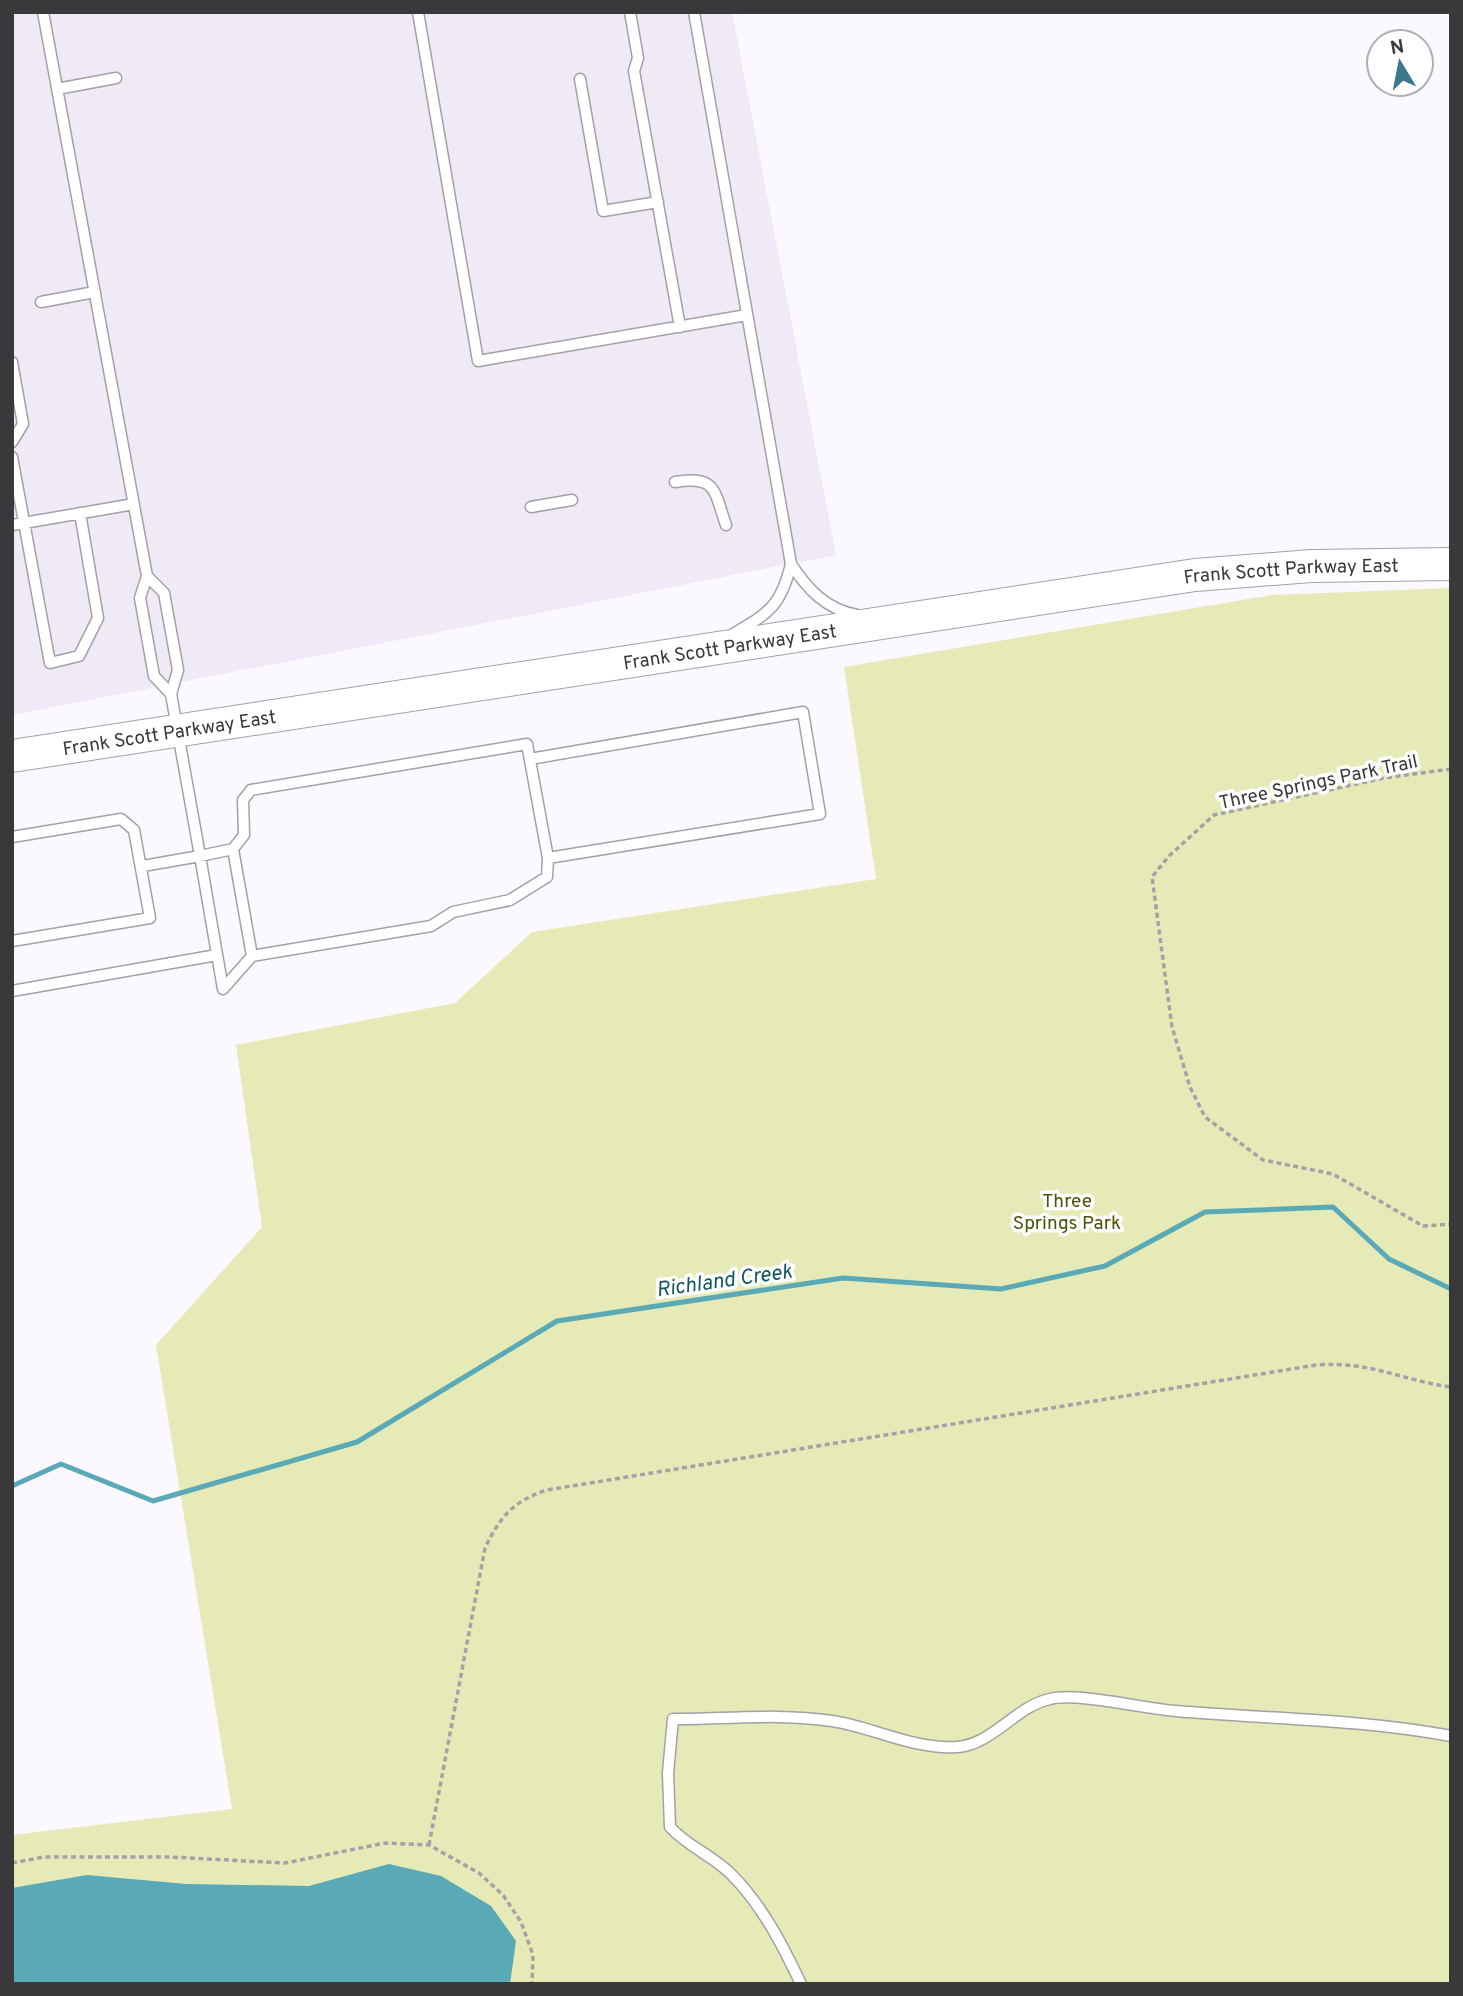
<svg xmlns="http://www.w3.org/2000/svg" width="1463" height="1996" viewBox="0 0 1463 1996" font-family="Overpass,sans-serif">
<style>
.built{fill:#f0e9f6}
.green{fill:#e5eab6}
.water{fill:#59a9b6}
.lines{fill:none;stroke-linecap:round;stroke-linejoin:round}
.stream{stroke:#59a9b6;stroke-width:5}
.service-casing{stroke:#a3a0a6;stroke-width:13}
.secondary-casing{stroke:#a3a0a6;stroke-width:34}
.path{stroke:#a5a2a7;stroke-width:3.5;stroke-dasharray:5 3.5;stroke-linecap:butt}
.service{stroke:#fff;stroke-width:10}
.secondary{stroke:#fff;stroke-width:32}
.labels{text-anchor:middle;stroke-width:7;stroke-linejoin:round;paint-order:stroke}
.street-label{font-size:19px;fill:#39383b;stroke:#fff}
.park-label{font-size:19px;fill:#4d5006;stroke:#fff}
.water-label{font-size:21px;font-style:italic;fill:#115661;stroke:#fff}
</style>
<rect width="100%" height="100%" fill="#fcf8ff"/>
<path class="built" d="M 12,12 L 732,12 L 836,555 L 12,715 Z"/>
<path class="green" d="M 1451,588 L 1451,1984 L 12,1984 L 12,1835 L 232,1809 L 156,1345 L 262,1227 L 236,1045 L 455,1003 L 532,932 L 876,879 L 844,667 L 1272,595 Z"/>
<path class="water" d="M 389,1864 L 441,1876 L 491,1906 L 516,1941 L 510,1984 L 12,1984 L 12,1888 L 87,1875 L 186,1884 L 309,1886 Z"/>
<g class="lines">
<path class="stream" d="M 12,1486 L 61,1464 L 153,1501 L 357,1442 L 557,1321 L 843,1278 L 1001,1289 L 1105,1266 L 1205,1212 L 1333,1207 L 1389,1259 L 1451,1289"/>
<g class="service-casing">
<path id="service" d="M 43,12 L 147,576 L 140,598 L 154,676 L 171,694
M 418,12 L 478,361 L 747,315
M 630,12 L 638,58 L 634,71 L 680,327
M 694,12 L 791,564 C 781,606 769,613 733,634
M 580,79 L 603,211 L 658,202
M 57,89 L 116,78
M 41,302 L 95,292
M 12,362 L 23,424 L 12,442
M 12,457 L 50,663 L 79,656 L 98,618 L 80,513
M 675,482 C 717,475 714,491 726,525
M 531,507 L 572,500
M 12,525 L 134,504
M 791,564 C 808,590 826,609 857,615
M 527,744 L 548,858 L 547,877 L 510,900 L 453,912 L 431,926 L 252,956 L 223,989 L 200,856 L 233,849 L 244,835 L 243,800 L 251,790 Z
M 530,759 L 803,712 L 820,814 L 548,858
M 12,837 L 121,819 L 134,830 L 150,918 L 12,941
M 233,849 L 252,956
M 143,866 L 200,856 L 171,694 L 178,670 L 164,593 L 147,576
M 12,991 L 217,955
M 801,1984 C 782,1944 762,1905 731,1874 C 712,1855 688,1847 670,1827 L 668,1773 L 673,1719 C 725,1719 781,1713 832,1721 C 873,1727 914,1750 957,1747 C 992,1745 1016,1706 1050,1699 C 1079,1692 1144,1709 1176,1711 C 1269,1719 1359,1719 1451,1736"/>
</g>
<g class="secondary-casing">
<g id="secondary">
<path id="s1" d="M 12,756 L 1195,575 L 1311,566 L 1451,564"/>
</g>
</g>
<path class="path" d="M 1451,769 L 1384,778 L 1214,815 L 1169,856 L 1152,877 L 1172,1027 L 1190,1087 L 1205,1117 L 1263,1160 L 1333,1174 L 1423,1226 L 1451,1224
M 429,1845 L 485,1548 C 500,1517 513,1501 547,1490 L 1316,1365 C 1371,1361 1400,1380 1451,1387
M 12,1863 L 44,1857 L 170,1857 L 285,1863 L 385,1843 L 429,1845 L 479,1873 L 503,1895 L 521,1922 L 533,1955 L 532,1984"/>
<use href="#service" class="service"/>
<use href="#secondary" class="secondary"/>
</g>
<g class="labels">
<g class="street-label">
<text dy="7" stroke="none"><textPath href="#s1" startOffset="1293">Frank Scott Parkway East</textPath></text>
<text dy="7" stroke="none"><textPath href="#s1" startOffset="726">Frank Scott Parkway East</textPath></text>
<text dy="7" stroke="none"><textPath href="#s1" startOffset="159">Frank Scott Parkway East</textPath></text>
<text transform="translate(1318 781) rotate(-12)" y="7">Three Springs Park Trail</text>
</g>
<g class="park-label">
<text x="1067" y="1207">Three<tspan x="1067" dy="22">Springs Park</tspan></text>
</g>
<g class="water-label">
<text transform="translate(724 1280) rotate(-8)" y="7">Richland Creek</text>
</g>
</g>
<rect width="1463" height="1996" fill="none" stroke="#39383b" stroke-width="28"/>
<g transform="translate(1400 63) rotate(350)"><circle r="33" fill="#ffffff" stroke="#b0afb1" stroke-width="2"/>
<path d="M0-5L12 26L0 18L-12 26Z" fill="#3b788e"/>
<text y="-10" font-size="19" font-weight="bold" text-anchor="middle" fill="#39383b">N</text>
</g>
</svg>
